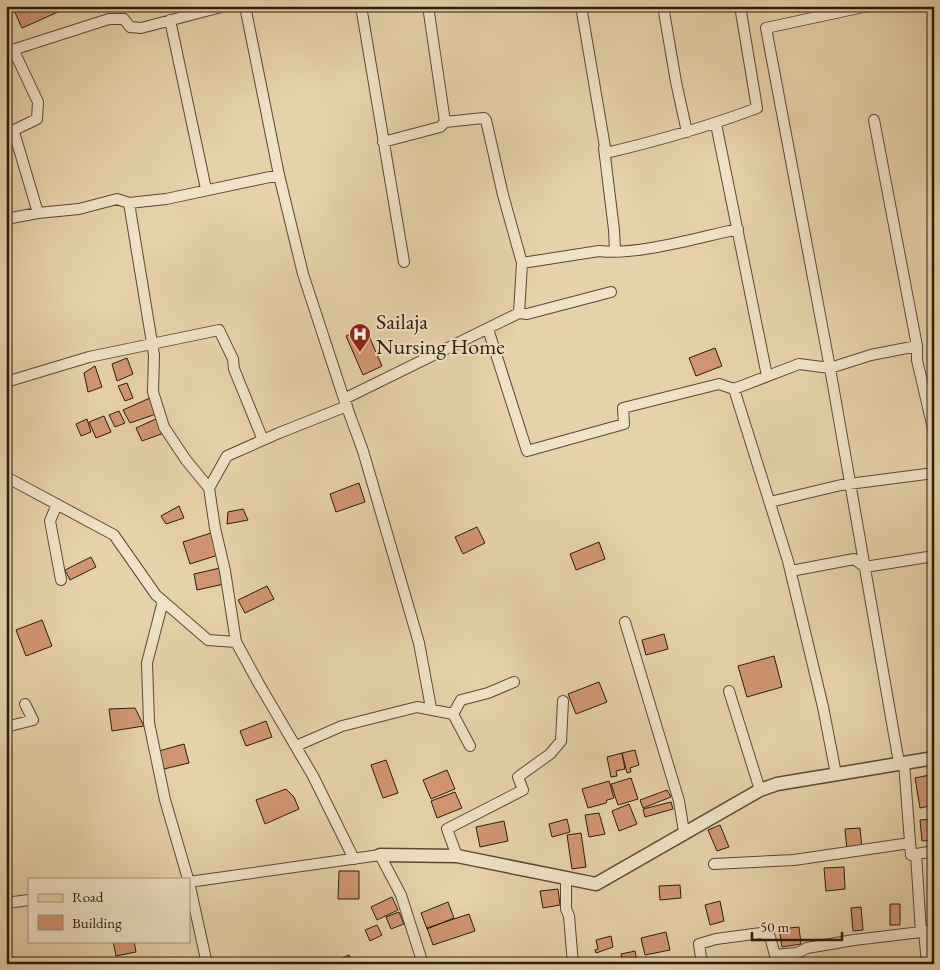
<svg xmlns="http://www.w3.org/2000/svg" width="940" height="970" viewBox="0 0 940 970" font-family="'EB Garamond',serif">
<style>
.building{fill:#d29673;stroke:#291a0f}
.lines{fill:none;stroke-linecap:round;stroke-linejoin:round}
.minor-casing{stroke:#584836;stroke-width:12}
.tertiary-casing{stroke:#584836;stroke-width:15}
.primary-casing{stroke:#291a0f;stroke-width:18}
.minor{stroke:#efe2c8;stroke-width:10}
.tertiary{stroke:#efe2c8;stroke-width:12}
.primary{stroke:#e6d2aa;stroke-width:15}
.labels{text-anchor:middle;stroke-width:4;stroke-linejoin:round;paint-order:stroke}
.poi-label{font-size:22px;fill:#291a0f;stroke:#efe2c8;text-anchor:start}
</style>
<rect width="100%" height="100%" fill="#e6d2aa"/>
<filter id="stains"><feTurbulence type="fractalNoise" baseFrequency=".004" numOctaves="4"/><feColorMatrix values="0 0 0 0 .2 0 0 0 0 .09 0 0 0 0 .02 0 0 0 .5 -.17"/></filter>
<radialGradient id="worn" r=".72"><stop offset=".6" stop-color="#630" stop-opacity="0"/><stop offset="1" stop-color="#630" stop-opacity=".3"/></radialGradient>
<path class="building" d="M 12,6 L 55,6 L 58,12 L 22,28 Z
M 365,327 L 382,366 L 363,375 L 346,336 Z
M 715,348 L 722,366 L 696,376 L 689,358 Z
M 127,358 L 133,374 L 117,381 L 112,364 Z
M 95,366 L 102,387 L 88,392 L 84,373 Z
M 127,383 L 133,398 L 125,401 L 118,386 Z
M 150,398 L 156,414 L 130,423 L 123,410 Z
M 119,411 L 125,423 L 115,427 L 109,415 Z
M 104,416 L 111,432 L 96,438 L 89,422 Z
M 158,418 L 164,433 L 142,441 L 136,428 Z
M 87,419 L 91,432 L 81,436 L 76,424 Z
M 359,483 L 365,502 L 336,512 L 330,494 Z
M 179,506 L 184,518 L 166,524 L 161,516 Z
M 243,509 L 248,520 L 227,524 L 228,512 Z
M 477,527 L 485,543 L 463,554 L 455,537 Z
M 211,533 L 218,555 L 190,564 L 183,542 Z
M 599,542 L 605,559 L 576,570 L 570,554 Z
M 91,557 L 96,567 L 70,580 L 65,570 Z
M 220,568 L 224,584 L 197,590 L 194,574 Z
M 267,586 L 274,599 L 245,613 L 238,600 Z
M 42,620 L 52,646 L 26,656 L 16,630 Z
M 664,634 L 668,649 L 646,655 L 642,640 Z
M 774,656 L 782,687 L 747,697 L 738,666 Z
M 599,682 L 607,702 L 576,714 L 568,694 Z
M 135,708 L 144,726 L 112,731 L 109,709 Z
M 266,721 L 272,737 L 246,746 L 240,731 Z
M 184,744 L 189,763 L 164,769 L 159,751 Z
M 635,750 L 639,765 L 630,768 L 631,772 L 627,773 L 622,753 Z
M 622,753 L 625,769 L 616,771 L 617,776 L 611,777 L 607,757 Z
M 386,760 L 398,793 L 383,798 L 371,765 Z
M 447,770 L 455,789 L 431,799 L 423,780 Z
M 934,774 L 934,805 L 920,808 L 915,778 Z
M 631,778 L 638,799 L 618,805 L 611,784 Z
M 609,781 L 614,798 L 607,800 L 606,803 L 588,808 L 582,789 Z
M 286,789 L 294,797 L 299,809 L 265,824 L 256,800 Z
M 667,790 L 671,797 L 643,808 L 640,800 Z
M 455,792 L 462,808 L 437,818 L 431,801 Z
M 671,802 L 673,809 L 645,817 L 643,809 Z
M 629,804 L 637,824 L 619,831 L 612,811 Z
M 599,813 L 605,834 L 589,837 L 585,815 Z
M 567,819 L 570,832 L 552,837 L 549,824 Z
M 934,819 L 934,840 L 922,841 L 920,820 Z
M 504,821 L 508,841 L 480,847 L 476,827 Z
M 720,825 L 729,847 L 717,851 L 708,830 Z
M 860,828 L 862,849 L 847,850 L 845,829 Z
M 581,833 L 586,867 L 572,869 L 567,835 Z
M 844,867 L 845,889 L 826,891 L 824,868 Z
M 339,871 L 359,871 L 359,899 L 338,899 Z
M 680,885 L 681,898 L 660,900 L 659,886 Z
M 558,889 L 560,905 L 543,908 L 540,891 Z
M 392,897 L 398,910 L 377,920 L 371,907 Z
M 720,901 L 724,921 L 710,925 L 705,905 Z
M 448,902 L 454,918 L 427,929 L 421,913 Z
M 890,904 L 900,904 L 900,925 L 890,925 Z
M 861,907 L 863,930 L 853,931 L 851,908 Z
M 399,912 L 404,924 L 391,929 L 386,917 Z
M 469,914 L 475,931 L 433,945 L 427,928 Z
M 377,925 L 382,935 L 370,941 L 365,930 Z
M 799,927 L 801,944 L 782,947 L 779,929 Z
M 666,932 L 670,950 L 645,955 L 641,938 Z
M 611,936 L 613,947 L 596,953 L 595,950 L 598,949 L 596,940 Z
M 113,941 L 134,941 L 136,952 L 116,956 Z
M 635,951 L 637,961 L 631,962 L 632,964 L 623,964 L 621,954 Z
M 802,954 L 803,964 L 779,964 L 778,957 Z
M 349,955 L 353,964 L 329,964 Z"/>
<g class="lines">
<g class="minor-casing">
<path id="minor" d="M 245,6 L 279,175 L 303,274 L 344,399 L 363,451 L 419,643 L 431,708
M 361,6 L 404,262
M 428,6 L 445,122
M 581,6 L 606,153 C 657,141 707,127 757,108 L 740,6
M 663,6 L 676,82 L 687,132
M 868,6 L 766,28 L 830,368 L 899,763
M 170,20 L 206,189
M 6,52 L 109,19 L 124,19 L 130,27 L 141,28 L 225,6
M 874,120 L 917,346
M 716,124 L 767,376
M 14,132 L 38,213
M 6,134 L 37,119 L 38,102 L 13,49
M 383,142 L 440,127 L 445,122 L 484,118 L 486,120 L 503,195 L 522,263 L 519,313
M 604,148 L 614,230 L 615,251
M 129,203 L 154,355 L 153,392 L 164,427 L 186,460 L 209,488 L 215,528 L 225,571 L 236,642 L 259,684 L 313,776 L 354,859
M 6,219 L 38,213 L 79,209 L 117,199 L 129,203 L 166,199 L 279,175
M 522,263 L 599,251 C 636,256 700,237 738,229
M 488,329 L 527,451 L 624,424 L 623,408 L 719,384 L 734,389 L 799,364 L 830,368 L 871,355 L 917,346 L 917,360 L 934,433
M 6,382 L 89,357 L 219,330 L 233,359 L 234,369 L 263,440
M 734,389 L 788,561 L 823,707 L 836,774
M 344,399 L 519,313 L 527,314 L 611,292
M 6,477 L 114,535 L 156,595 L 208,640 L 236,642
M 209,488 L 227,456 L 279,433 L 347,406
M 770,502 L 841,485 L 934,473
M 57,504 L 50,521 L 61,580
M 791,571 L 854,559 L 865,567 L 934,556
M 163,601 L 147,663 L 149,723 L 165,800 L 188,879
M 625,622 L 679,801 L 684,832
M 729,691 L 760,790
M 453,714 L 461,700 L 488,693 L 514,682
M 6,727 L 33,720 L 25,704
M 296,746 L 342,726 L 417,707 L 453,714 L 470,746
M 904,763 L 911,855 L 934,851
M 916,854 L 921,932 L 934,929
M 457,856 L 447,829 L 523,790 L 518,777 L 550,754 L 561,741 L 563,701
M 714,864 L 794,860 L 910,843
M 566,878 L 566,909 L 569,916 L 573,964
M 189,882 L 380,855 L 401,895 L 423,964
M 189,882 L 207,964
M 6,903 L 29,900
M 924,931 L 927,964
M 702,964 L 699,944 L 716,939 L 761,933 L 770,937 L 775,955 L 797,953 L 807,948 L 854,940 L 921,932"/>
</g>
<g class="tertiary-casing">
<path id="tertiary" d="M 380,855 L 457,856 L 596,884 L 760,790 L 777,784 L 934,758"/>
</g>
<g class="primary-casing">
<path id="primary" d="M 6,962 L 7,964"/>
</g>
<use href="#minor" class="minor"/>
<use href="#tertiary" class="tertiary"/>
<use href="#primary" class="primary"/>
</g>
<defs>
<g id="hospital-pin" transform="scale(1.125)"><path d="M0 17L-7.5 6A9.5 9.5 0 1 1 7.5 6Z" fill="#8f2418" stroke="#efe2c8"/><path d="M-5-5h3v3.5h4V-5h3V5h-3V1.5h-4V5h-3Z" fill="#fff"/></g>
</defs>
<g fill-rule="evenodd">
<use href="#hospital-pin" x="360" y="334"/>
</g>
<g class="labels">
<g class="poi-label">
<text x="376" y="329">Sailaja<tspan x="376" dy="25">Nursing Home</tspan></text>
</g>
</g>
<rect width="940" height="970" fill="none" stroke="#e6d2aa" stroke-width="25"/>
<rect x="8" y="8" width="925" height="955" fill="none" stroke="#291a0f" stroke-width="2.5"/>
<rect x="12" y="12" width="915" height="945" fill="none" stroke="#291a0f"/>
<rect x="28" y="878" width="162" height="65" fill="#efe2c8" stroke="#a0927e"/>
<rect x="38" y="894" width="25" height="8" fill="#e6d2aa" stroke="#a0927e"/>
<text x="72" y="902" font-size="15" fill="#291a0f">Road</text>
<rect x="38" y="915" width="25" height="15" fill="#d29673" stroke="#a0927e"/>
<text x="72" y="928" font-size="15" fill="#291a0f">Building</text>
<path d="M752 932v8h90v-8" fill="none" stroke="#291a0f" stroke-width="2.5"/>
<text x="760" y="932" font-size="15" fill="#291a0f" stroke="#efe2c8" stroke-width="4" paint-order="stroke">50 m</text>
<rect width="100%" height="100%" filter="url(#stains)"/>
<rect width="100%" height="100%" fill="url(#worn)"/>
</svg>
